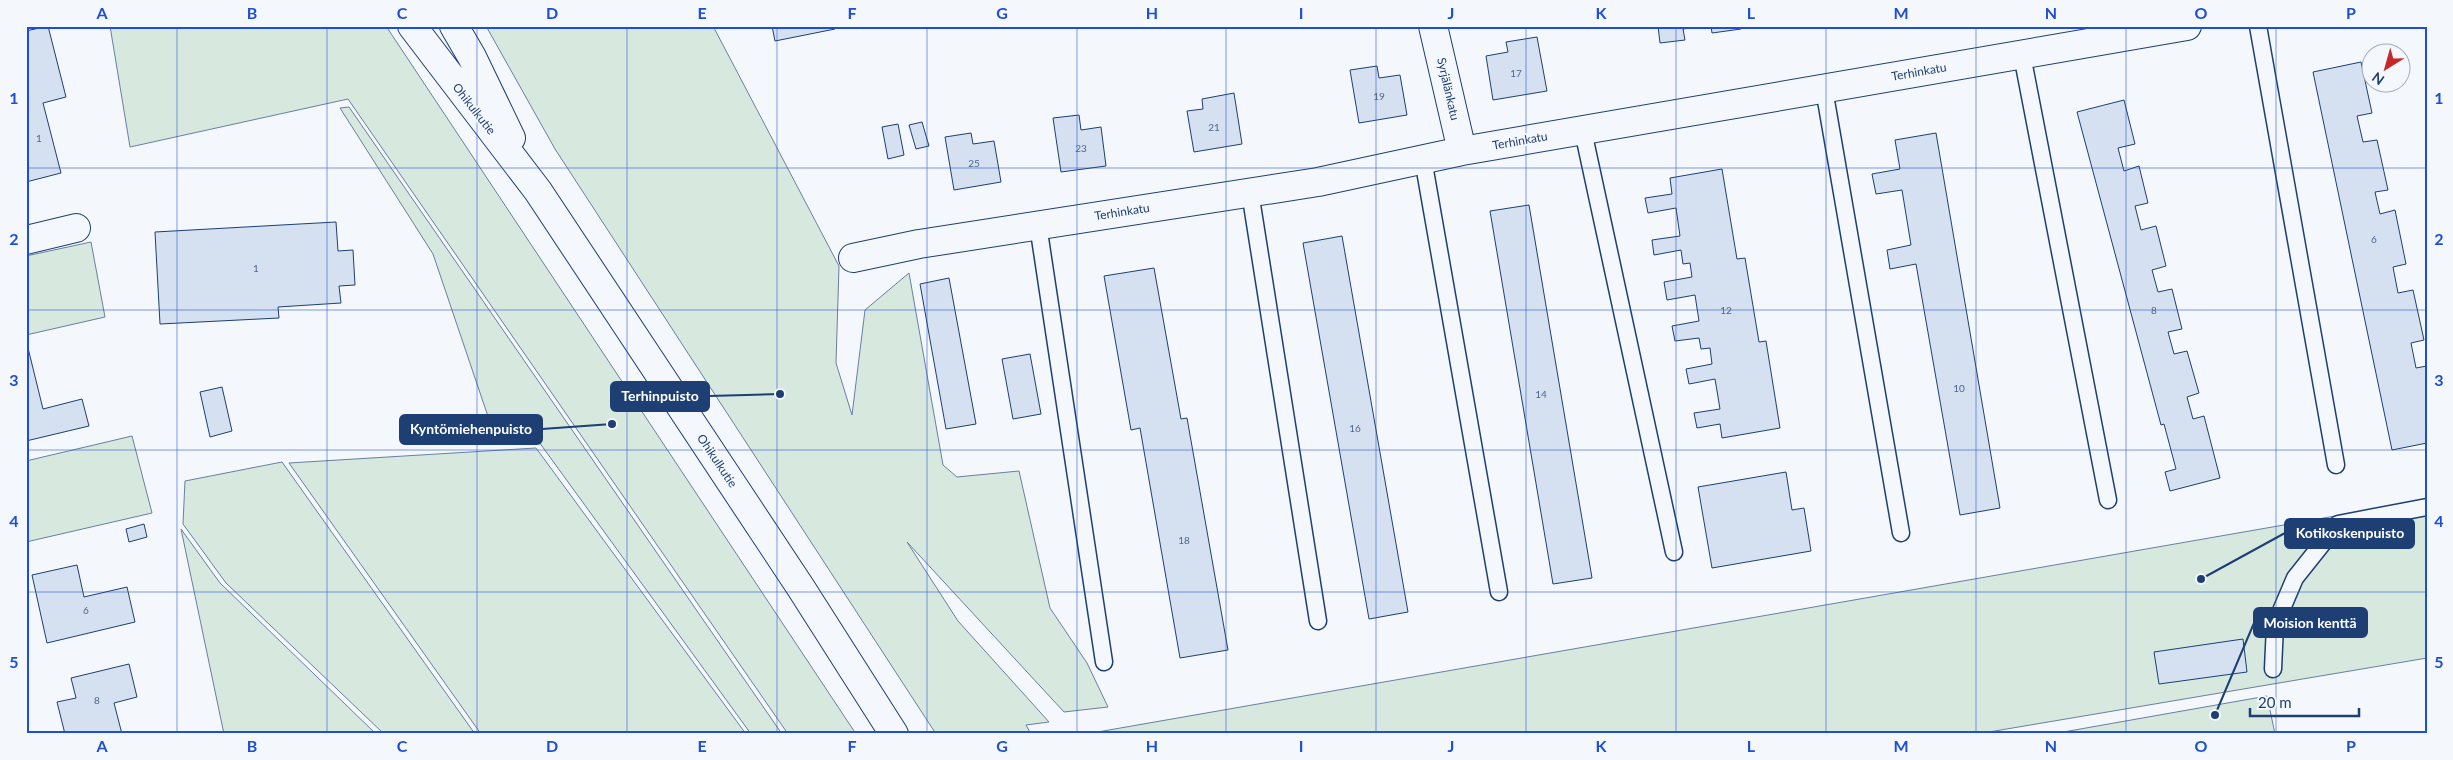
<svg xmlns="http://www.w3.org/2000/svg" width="2453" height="760" viewBox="0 0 2453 760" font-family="Lato,sans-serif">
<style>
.green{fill:#d7e8df;stroke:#687fa3}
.building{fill:#d5e0f0;stroke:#1d3f73}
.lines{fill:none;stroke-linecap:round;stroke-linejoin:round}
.lane-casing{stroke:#1d3f73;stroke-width:19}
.street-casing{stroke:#1d3f73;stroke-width:30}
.primary-casing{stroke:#1d3f73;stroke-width:30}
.lane{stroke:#f4f7fb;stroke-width:16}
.street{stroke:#f4f7fb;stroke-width:28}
.primary{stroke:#f4f7fb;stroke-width:28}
.grid{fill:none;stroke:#1d4ed8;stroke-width:1;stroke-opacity:0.55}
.labels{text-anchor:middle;stroke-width:4;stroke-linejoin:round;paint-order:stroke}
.number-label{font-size:10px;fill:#4b6792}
.street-label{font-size:12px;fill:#1d3f73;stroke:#f4f7fb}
.leader{fill:none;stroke:#1d3f73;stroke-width:2}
.callout-dot{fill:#1d3f73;stroke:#f4f7fb;stroke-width:2}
.callout{fill:#1d3f73;stroke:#1d3f73;stroke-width:2}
.callout-label{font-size:14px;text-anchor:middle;font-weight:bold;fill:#fff}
.neatline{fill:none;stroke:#1d4ed8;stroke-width:2}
.grid-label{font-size:16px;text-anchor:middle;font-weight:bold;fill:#1d4ed8}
</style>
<rect width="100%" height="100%" fill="#f4f7fb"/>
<path class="green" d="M 110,26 L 386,26 L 856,734 L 788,734 L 348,99 L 130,147 Z
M 486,26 L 713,26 L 839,266 L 836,363 L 852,415 L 865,310 L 909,273 L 943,465 L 957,477 L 1019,471 L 1050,608 L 1087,663 L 1108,707 L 1064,712 L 907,542 L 958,621 L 1049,722 L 1026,725 L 1031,734 L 936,734 L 555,149 Z
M 349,107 L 782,734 L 751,734 L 539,442 L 496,440 L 433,254 L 340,108 Z
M 91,242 L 105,317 L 26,335 L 26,256 Z
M 132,436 L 152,513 L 26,542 L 26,461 Z
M 536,448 L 746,734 L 481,734 L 289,463 Z
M 282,462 L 475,734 L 384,734 L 226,583 L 183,524 L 185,481 Z
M 2427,500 L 2427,658 L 1977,734 L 1086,734 Z
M 181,529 L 220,583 L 376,734 L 224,734 Z
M 2267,696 L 2275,734 L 2052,734 Z"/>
<path class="building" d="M 48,26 L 66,97 L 43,103 L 61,173 L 26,182 L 26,31 Z
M 772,26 L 834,26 L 835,29 L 775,41 Z
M 1658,26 L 1703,26 L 1683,29 L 1685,40 L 1660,43 Z
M 1711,26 L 1740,26 L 1741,29 L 1712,33 Z
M 1537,37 L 1547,91 L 1493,100 L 1486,56 L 1508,52 L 1506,42 Z
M 2361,62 L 2372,113 L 2357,116 L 2363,142 L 2377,140 L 2388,190 L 2375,192 L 2380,214 L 2395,210 L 2406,264 L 2393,267 L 2398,293 L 2413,290 L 2424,340 L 2411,343 L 2416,368 L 2427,366 L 2427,443 L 2392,450 L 2313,72 Z
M 1377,66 L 1379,78 L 1400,75 L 1407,115 L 1359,123 L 1350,70 Z
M 1234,93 L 1242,144 L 1194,152 L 1187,111 L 1203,109 L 1202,99 Z
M 2124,100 L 2135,144 L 2118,148 L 2124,171 L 2139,166 L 2148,203 L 2135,206 L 2141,230 L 2156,226 L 2166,266 L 2152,270 L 2158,292 L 2172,289 L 2182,329 L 2168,332 L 2174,354 L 2187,351 L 2199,393 L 2187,397 L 2193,419 L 2204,416 L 2220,478 L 2170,491 L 2165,472 L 2176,469 L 2164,424 L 2161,425 L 2077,112 Z
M 1079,115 L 1081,130 L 1101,127 L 1106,166 L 1061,172 L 1053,118 Z
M 922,122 L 929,146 L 916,149 L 909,125 Z
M 898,124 L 904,155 L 888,159 L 882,127 Z
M 971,133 L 973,144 L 994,141 L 1001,182 L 954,190 L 945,137 Z
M 1936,133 L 2000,508 L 1960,515 L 1916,264 L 1890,269 L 1887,250 L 1911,245 L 1902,190 L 1876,194 L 1872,174 L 1900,169 L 1895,140 Z
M 1722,169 L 1737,259 L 1745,258 L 1759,342 L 1766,341 L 1780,428 L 1722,438 L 1720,424 L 1697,428 L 1694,413 L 1720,409 L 1715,379 L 1689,384 L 1686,369 L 1712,364 L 1710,348 L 1701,349 L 1699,338 L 1675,341 L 1672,326 L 1699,321 L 1695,295 L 1667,300 L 1664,282 L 1692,277 L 1690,263 L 1683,264 L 1681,250 L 1654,255 L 1652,240 L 1680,236 L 1676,208 L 1648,213 L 1645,198 L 1672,194 L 1670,178 Z
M 1529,205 L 1592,578 L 1553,584 L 1490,211 Z
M 336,222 L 338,251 L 353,250 L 355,285 L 339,286 L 341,303 L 278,307 L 279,318 L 160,324 L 155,232 Z
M 1342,236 L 1408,612 L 1369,619 L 1303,243 Z
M 1154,268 L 1181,419 L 1187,418 L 1228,650 L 1180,658 L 1140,428 L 1131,430 L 1104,276 Z
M 949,278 L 976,424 L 946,429 L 920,284 Z
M 26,348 L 28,348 L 43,409 L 82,399 L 89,426 L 26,441 Z
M 1030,354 L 1041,414 L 1013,419 L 1002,359 Z
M 222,387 L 232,431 L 210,437 L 200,392 Z
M 1786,472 L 1792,510 L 1804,508 L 1811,551 L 1712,568 L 1698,487 Z
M 144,524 L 147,537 L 129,542 L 126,529 Z
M 77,565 L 84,597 L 127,587 L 135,622 L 47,643 L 32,575 Z
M 2243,639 L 2247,672 L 2159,684 L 2154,652 Z
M 129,664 L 137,697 L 114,703 L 122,734 L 65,734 L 57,702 L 76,698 L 71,678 Z"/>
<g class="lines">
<g class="lane-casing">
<path id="lane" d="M 2258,26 L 2336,465
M 2022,55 L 2108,500
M 1824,89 L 1901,533
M 1583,131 L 1674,552
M 1423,159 L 1499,592
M 1250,192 L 1318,621
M 1038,225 L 1104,662
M 2273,669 L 2275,625 L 2295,578 L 2338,524 L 2427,507"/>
</g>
<g class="street-casing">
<path id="street" d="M 1433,26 L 1462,151
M 26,240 L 76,228
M 853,258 L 919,244 L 1318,182 L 1462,151 L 2187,26"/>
</g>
<g class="primary-casing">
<path id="primary" d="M 412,26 L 538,191 L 801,588 L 894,734
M 454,26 L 472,57 L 511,138"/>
</g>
<use href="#lane" class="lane"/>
<use href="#street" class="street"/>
<use href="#primary" class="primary"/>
</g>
<path class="grid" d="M 177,26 L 177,734M 327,26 L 327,734M 477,26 L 477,734M 627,26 L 627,734M 777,26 L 777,734M 927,26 L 927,734M 1077,26 L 1077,734M 1226,26 L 1226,734M 1376,26 L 1376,734M 1526,26 L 1526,734M 1676,26 L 1676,734M 1826,26 L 1826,734M 1976,26 L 1976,734M 2126,26 L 2126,734M 2276,26 L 2276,734M 26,168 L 2427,168M 26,310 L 2427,310M 26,450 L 2427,450M 26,592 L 2427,592"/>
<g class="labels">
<g class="number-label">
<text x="1516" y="77">17</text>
<text x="1379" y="100">19</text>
<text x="1214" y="131">21</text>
<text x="39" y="142">1</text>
<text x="1081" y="152">23</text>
<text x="974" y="167">25</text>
<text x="2374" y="243">6</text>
<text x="256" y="272">1</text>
<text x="1726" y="314">12</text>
<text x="2154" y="314">8</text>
<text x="1959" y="392">10</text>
<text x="1541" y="398">14</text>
<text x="1355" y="432">16</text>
<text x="1184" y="544">18</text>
<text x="86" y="614">6</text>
<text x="97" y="704">8</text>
</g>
<g class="street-label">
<text transform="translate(1919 72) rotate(-10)" y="4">Terhinkatu</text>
<text transform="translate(1448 89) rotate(77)" y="4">Syrjälänkatu</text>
<text transform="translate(474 109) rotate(52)" y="4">Ohikulkutie</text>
<text transform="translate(1520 141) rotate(-10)" y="4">Terhinkatu</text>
<text transform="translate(1122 212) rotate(-9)" y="4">Terhinkatu</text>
<text transform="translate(717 461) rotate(56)" y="4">Ohikulkutie</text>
</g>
</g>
<path class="leader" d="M780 394L709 396M612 424L542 429M2201 579L2285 533M2215 715L2254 623"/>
<g class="callout-dot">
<circle cx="780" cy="394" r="5"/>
<circle cx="612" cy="424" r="5"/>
<circle cx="2201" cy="579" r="5"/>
<circle cx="2215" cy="715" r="5"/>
</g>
<g class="callout">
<rect x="611" y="382" width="98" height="29" rx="5"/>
<rect x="400" y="415" width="142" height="29" rx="5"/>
<rect x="2285" y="519" width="129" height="29" rx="5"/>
<rect x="2254" y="608" width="113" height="29" rx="5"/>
</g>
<g class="callout-label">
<text x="660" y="401">Terhinpuisto</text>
<text x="471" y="434">Kyntömiehenpuisto</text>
<text x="2350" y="538">Kotikoskenpuisto</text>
<text x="2310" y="628">Moision kenttä</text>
</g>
<rect width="2453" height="760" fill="none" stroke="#f4f7fb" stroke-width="55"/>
<g transform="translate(2386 68) rotate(217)"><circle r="24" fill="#f4f7fb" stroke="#9eadc5"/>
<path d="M0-4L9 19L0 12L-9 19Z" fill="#c62828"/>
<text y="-8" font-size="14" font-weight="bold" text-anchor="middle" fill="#1d3f73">N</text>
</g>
<path d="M2250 708v8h109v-8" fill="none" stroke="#1d3f73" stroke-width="2.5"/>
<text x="2258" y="708" font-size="15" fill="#1d3f73" stroke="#f4f7fb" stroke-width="4" paint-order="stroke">20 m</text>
<rect x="28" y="28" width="2398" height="704" class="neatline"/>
<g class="grid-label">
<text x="102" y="19">A</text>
<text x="252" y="19">B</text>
<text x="402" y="19">C</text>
<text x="552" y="19">D</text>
<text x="702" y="19">E</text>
<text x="852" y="19">F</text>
<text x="1002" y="19">G</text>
<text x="1152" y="19">H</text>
<text x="1301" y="19">I</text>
<text x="1451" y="19">J</text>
<text x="1601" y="19">K</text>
<text x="1751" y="19">L</text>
<text x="1901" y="19">M</text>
<text x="2051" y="19">N</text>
<text x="2201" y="19">O</text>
<text x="2351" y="19">P</text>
<text x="14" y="104">1</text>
<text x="2439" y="104">1</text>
<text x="14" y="245">2</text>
<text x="2439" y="245">2</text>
<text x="14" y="386">3</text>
<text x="2439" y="386">3</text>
<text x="14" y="527">4</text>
<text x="2439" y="527">4</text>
<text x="14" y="668">5</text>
<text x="2439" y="668">5</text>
<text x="102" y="752">A</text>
<text x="252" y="752">B</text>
<text x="402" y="752">C</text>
<text x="552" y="752">D</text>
<text x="702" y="752">E</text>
<text x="852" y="752">F</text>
<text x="1002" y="752">G</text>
<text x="1152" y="752">H</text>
<text x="1301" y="752">I</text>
<text x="1451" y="752">J</text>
<text x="1601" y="752">K</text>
<text x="1751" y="752">L</text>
<text x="1901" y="752">M</text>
<text x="2051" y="752">N</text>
<text x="2201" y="752">O</text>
<text x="2351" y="752">P</text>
</g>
</svg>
